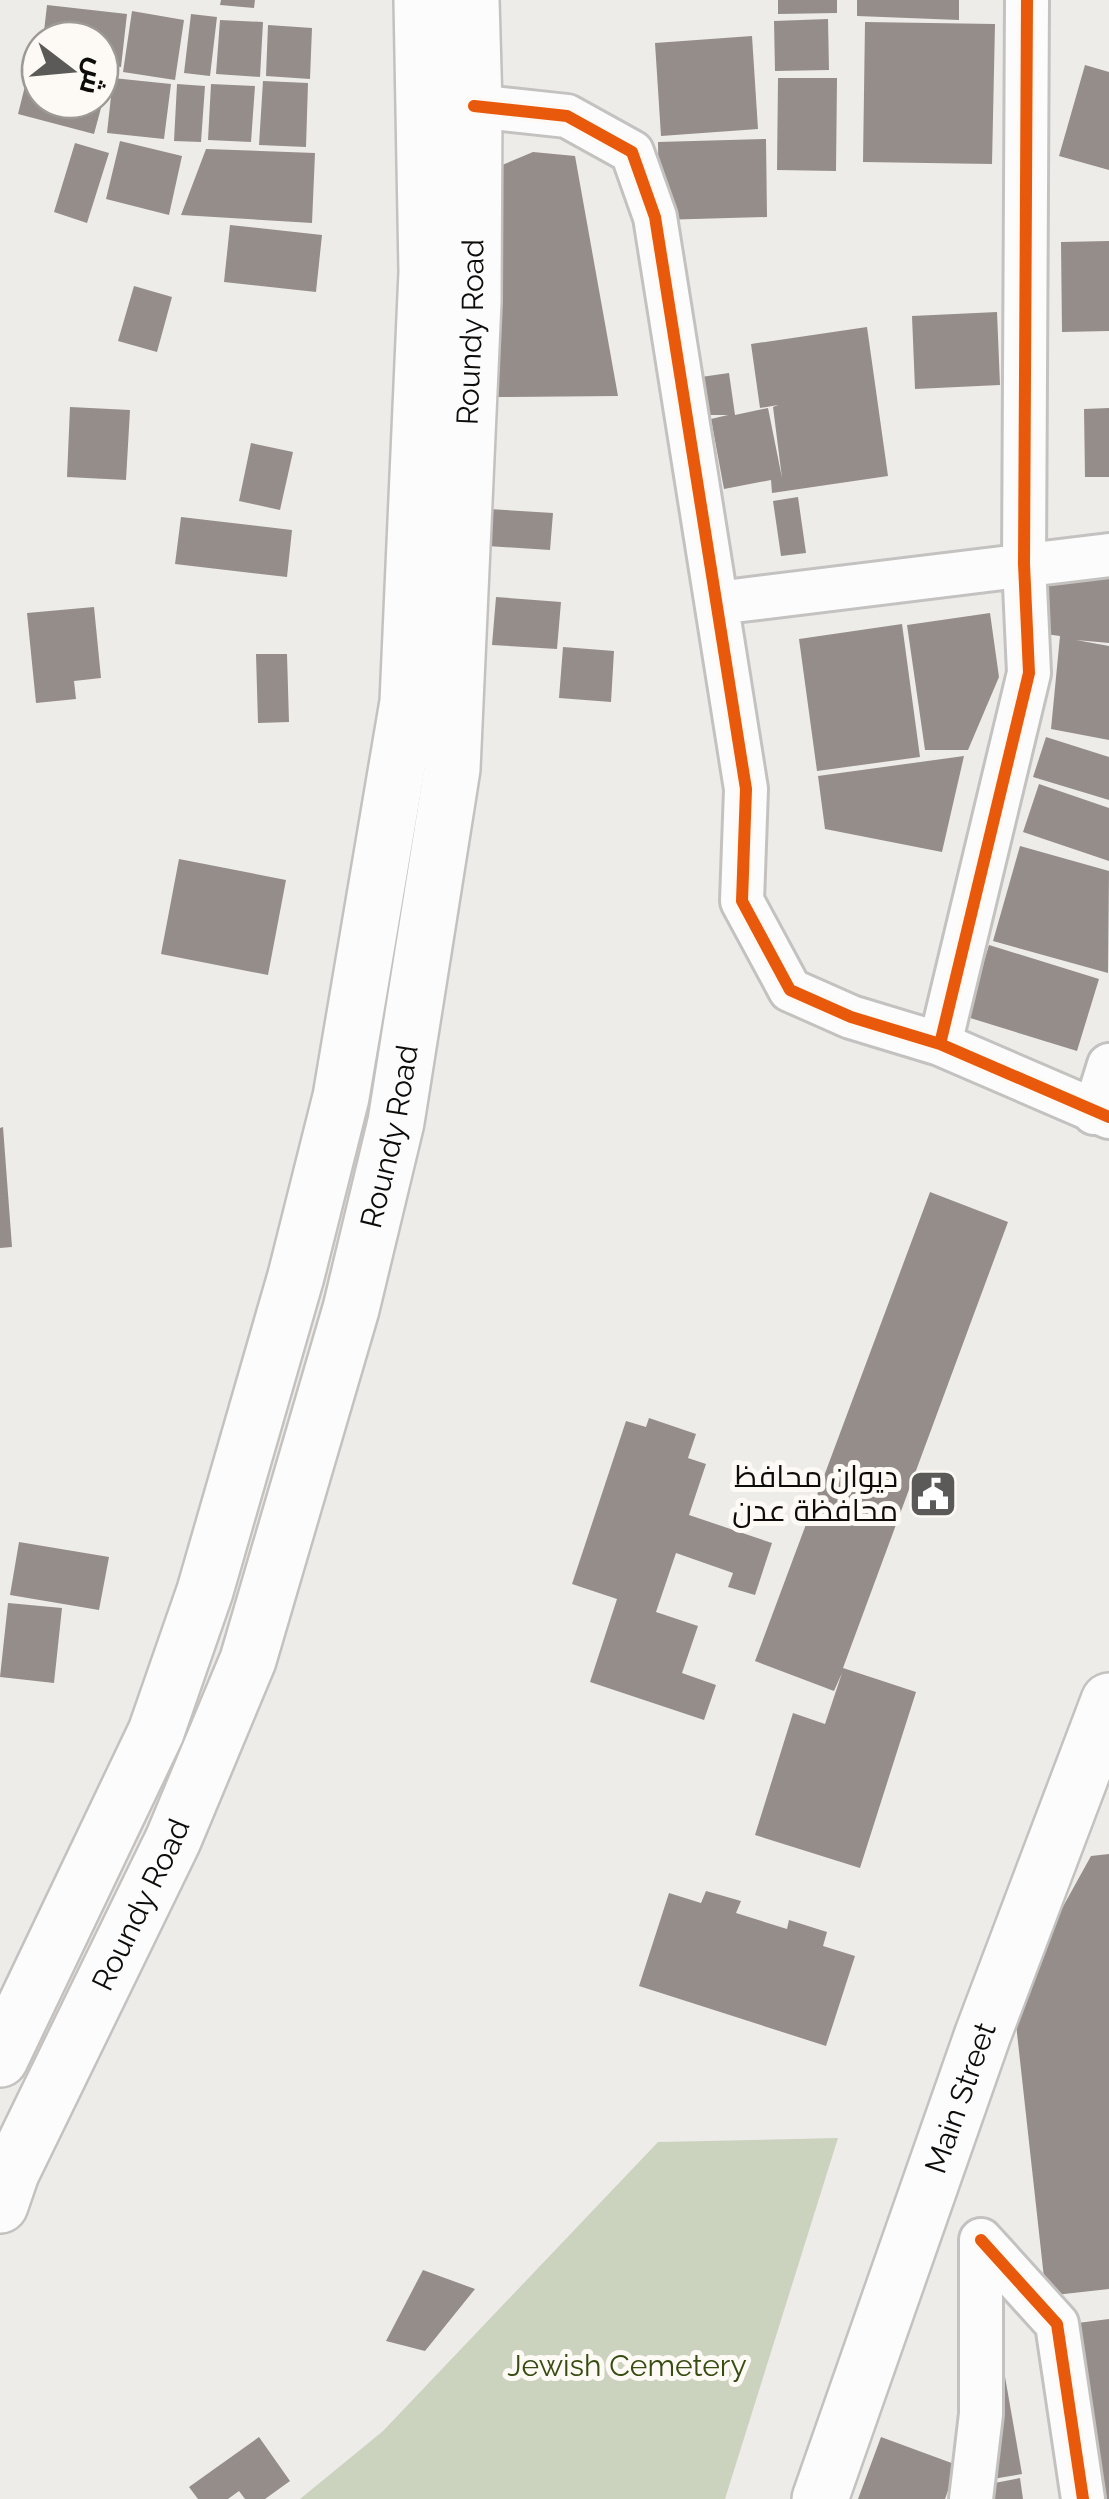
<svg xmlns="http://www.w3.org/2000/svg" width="1109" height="2499" viewBox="0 0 1109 2499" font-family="Raleway,Cairo,sans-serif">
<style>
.green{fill:#cbd3bf}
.building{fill:#958d89}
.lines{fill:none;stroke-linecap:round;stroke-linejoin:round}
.minor-casing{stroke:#c4c2c0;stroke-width:48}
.major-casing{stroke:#c4c2c0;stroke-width:60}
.minor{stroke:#fcfcfc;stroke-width:42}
.major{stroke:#fcfcfc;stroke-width:55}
.cycleway-casing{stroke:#fdf9f4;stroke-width:19}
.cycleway{stroke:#e8590c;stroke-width:12}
.labels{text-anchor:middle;stroke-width:10;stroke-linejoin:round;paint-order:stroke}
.street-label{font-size:30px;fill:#0d0c0a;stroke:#fdf9f4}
.poi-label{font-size:30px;fill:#0d0c0a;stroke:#fdf9f4;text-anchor:end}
.park-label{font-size:30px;fill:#364c11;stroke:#fdf9f4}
</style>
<rect width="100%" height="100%" fill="#eeece9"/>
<path class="green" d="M 838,2138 L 725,2499 L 300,2499 L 383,2431 L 658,2142 Z"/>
<path class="building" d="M 221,0 L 255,0 L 254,8 L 220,5 Z
M 778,0 L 837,0 L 837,13 L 778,14 Z
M 857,0 L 959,0 L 959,20 L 857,16 Z
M 47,5 L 127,14 L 121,67 L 100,65 L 100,40 L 43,40 Z
M 132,11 L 184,20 L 175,80 L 123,72 Z
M 191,14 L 217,17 L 210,76 L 184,73 Z
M 828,19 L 829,70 L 775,71 L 774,21 Z
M 220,20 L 263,22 L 260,77 L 216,74 Z
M 865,22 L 995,24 L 992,164 L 863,162 Z
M 268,25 L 312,28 L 310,79 L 266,76 Z
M 752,36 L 758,129 L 661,136 L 655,43 Z
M 31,62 L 40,65 L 40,100 L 100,100 L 100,80 L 108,82 L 94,134 L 18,114 Z
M 1085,65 L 1109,72 L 1109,170 L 1059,156 Z
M 113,78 L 171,84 L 164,139 L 107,133 Z
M 778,78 L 837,78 L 836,171 L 777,170 Z
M 263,81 L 308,83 L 306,147 L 259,145 Z
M 177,84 L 205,86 L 201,142 L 174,141 Z
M 211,84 L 255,86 L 251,142 L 208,140 Z
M 766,139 L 767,217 L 659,220 L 658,142 Z
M 120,141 L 182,156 L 169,215 L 106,199 Z
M 75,143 L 109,153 L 87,223 L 54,212 Z
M 206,149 L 315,153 L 312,223 L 181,215 Z
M 533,152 L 575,156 L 618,396 L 497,397 L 495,168 Z
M 230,225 L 322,235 L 316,292 L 224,282 Z
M 1109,241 L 1109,331 L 1062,332 L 1061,242 Z
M 134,286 L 172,297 L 157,352 L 118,341 Z
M 997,312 L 1000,385 L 915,389 L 912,316 Z
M 867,327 L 888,476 L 772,493 L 771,480 L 724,489 L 711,419 L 728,415 L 710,415 L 710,425 L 680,430 L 673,381 L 729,373 L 735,415 L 768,408 L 782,478 L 773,407 L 778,405 L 760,408 L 751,344 Z
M 70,407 L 130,410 L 126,480 L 67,477 Z
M 1109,408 L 1109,477 L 1085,477 L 1084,409 Z
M 251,443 L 293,452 L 280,510 L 239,501 Z
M 798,497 L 806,553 L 781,556 L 773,501 Z
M 489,509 L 553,513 L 550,550 L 487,546 Z
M 181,517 L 292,530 L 287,577 L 175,564 Z
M 1049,567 L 1109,570 L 1109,643 L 1076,640 L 1109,646 L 1109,740 L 1051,729 L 1060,636 L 1045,634 Z
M 496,597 L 561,602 L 557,649 L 492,645 Z
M 94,607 L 101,678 L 74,681 L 76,699 L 36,703 L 27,613 Z
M 990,613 L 999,677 L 968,750 L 925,750 L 907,625 Z
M 902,624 L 920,757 L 817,771 L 799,639 Z
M 563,647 L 614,651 L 611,702 L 559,698 Z
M 256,654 L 287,654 L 289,722 L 258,723 Z
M 1046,737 L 1109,757 L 1109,800 L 1033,777 Z
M 964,756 L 942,852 L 825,829 L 818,776 Z
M 1039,784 L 1109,808 L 1109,861 L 1023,832 Z
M 1020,846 L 1109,871 L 1108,973 L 993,941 Z
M 179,859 L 286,880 L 268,975 L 161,954 Z
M 989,945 L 1099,979 L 1077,1051 L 967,1017 Z
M 3,1127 L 12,1247 L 0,1248 L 0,1128 Z
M 930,1192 L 1008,1222 L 843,1668 L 916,1692 L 860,1868 L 755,1835 L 793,1713 L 825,1724 L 842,1673 L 834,1691 L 755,1661 Z
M 649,1418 L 696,1434 L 688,1458 L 706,1464 L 689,1515 L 772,1543 L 755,1595 L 728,1587 L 733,1573 L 676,1553 L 656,1612 L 698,1626 L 682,1673 L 716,1685 L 704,1720 L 590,1682 L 617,1599 L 572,1584 L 626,1421 L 646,1427 Z
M 19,1542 L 109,1557 L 99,1610 L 10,1595 Z
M 8,1603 L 62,1608 L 54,1683 L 0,1677 Z
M 1109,1854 L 1109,2289 L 1046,2296 L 1013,1997 L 1091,1856 Z
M 706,1891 L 741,1901 L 736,1913 L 787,1929 L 789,1920 L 827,1932 L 823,1946 L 855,1956 L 826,2046 L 639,1986 L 669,1893 L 701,1903 Z
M 423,2270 L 475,2289 L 425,2351 L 386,2341 Z
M 1109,2319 L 1109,2499 L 1069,2499 L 1046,2327 Z
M 997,2331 L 1022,2474 L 957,2485 Z
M 259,2437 L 290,2481 L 265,2499 L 245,2499 L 239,2491 L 228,2499 L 198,2499 L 189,2487 Z
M 881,2437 L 957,2465 L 945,2499 L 858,2499 Z
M 1020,2478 L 1023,2499 L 958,2499 L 958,2490 Z"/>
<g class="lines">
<g class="minor-casing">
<path id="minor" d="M 474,106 L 567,116 L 632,152 L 655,217 L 746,789 L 742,901 L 790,990 L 851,1017 L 940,1044 L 1109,1117
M 717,603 L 1109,555
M 940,1044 L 1029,673 L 1024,564 L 1027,0
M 1094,1113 L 1109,1065
M 981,2240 L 1057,2324 L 1083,2499
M 971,2499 L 981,2414 L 981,2240"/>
</g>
<g class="major-casing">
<g id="major">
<path d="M 0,2059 L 156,1732 L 205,1591 L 296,1276 L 341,1097 L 408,702 L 427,272 L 422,0"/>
<path id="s1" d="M 0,2205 L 11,2173 L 173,1840 L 248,1660 L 351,1309 L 396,1122 L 452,769 L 473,302 L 474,106 L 471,0"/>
<path id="s2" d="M 820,2499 L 983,2034 L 1109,1701"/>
</g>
</g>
<use href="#minor" class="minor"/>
<use href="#major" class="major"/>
<g class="cycleway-casing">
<path id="cycleway" d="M 474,106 L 567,116 L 632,152 L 655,217 L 746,789 L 742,901 L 790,990 L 851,1017 L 940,1044 L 1109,1117
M 940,1044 L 1029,673 L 1024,564 L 1027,0
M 981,2240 L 1057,2324 L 1083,2499"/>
</g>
<use href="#cycleway" class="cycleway"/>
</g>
<defs>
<g id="civic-square" transform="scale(2.5)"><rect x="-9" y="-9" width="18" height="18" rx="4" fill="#5c5a58" stroke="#fdf9f4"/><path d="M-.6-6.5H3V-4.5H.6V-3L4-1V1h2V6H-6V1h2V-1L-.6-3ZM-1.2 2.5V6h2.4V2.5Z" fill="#fff"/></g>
</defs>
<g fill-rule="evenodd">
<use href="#civic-square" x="933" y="1494"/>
</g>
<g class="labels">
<g class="street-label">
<text dy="10" stroke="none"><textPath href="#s1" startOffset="1952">Roundy Road</textPath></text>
<text dy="10" stroke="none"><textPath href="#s1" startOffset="1142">Roundy Road</textPath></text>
<text dy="10" stroke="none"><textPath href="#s1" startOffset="332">Roundy Road</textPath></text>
<text dy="10" stroke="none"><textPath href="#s2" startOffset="425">Main Street</textPath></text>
</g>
<g class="poi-label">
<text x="898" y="1487">ديوان محافظ<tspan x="898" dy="34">محافظة عدن</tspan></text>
</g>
<g class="park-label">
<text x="627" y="2376">Jewish Cemetery</text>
</g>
</g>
<g transform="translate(70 70) rotate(106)"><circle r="48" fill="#fdf9f4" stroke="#9d9a96" stroke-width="2.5"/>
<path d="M0-8L18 38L0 25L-18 38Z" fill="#5c5a58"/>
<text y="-15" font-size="28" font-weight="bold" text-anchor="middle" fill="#0d0c0a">ش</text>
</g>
</svg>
